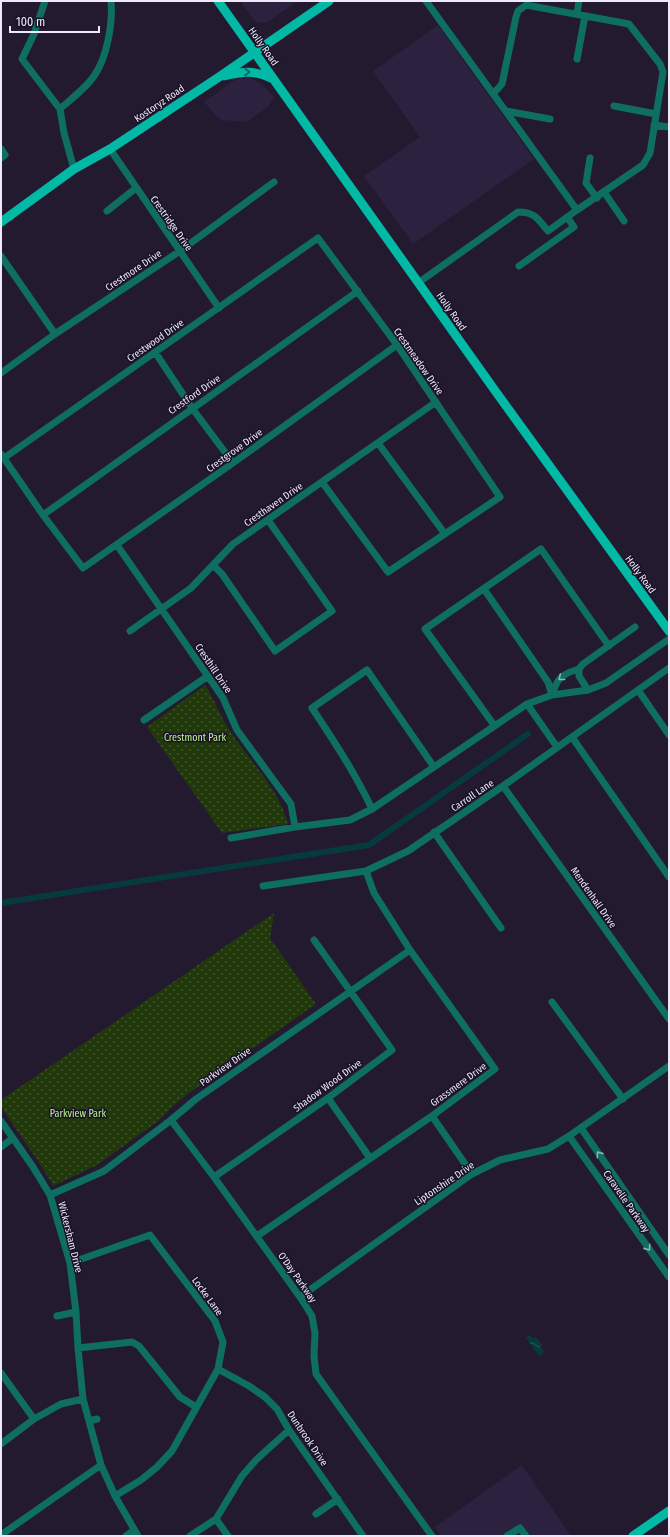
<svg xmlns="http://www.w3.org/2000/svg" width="670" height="1537" viewBox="0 0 670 1537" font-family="'Fira Sans Condensed',sans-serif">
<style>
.built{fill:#2c213e}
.park{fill:url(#park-dots)}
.water{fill:url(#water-waves)}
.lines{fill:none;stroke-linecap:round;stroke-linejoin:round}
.canal{stroke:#073a3e;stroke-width:6}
.minor{stroke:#0e6e62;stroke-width:7}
.major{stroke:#01b9a4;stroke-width:9}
.oneway{stroke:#0d6565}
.oneway2{stroke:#89b2b5}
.labels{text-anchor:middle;stroke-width:3;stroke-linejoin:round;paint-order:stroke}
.street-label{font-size:10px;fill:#eee9f9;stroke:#191126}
.park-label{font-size:10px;fill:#b8f888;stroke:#191126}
</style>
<defs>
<pattern id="park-dots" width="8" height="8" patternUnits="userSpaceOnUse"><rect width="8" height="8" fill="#21390a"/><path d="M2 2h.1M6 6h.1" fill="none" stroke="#42562e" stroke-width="1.8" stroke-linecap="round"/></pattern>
<pattern id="water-waves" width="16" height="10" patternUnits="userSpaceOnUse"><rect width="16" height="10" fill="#073a3e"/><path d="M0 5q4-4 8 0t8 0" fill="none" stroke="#2b565b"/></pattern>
</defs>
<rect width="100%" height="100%" fill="#231a30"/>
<path class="built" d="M 240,1 L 298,1 L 266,23 L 256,22 Z
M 438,25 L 534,159 L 413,244 L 364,176 L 420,137 L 373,71 Z
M 246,76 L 262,84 L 274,97 L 269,106 L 247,122 L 221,120 L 216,116 L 204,102 L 236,79 Z
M 522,1465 L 571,1536 L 441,1536 L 435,1527 Z"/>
<path class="park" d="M 205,685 C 213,697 218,710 225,723 C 245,757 278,785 288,824 L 222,833 L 147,727 Z
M 274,913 L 270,938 L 316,1004 L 189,1093 L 174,1105 L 157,1122 L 97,1165 L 53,1186 L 42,1167 L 1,1107 L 1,1100 Z"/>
<path class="water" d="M 530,1335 L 532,1338 L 536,1337 L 542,1345 L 540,1346 L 544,1352 L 539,1356 L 526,1338 Z"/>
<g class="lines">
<path class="canal" d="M 1,903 L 369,845 L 528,734"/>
<path class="minor" d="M 45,1 L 34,34 L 22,59 L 60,109 L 64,133 L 74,169
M 577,14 L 579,1
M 577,59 L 585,16
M 493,94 L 502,84 L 516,17 L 518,11 L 526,5 L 629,24 L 660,64 L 663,72 L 650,153 L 643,165 L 577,210
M 614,106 L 656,114
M 60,109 C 70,100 87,87 94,76 C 107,58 113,23 111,1
M 506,111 L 550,119
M 654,125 L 669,127
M 1,149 L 5,155 L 1,158
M 110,149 L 219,308
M 590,158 L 586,183 L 597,198
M 604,192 L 624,221
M 107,211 L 136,188
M 1,256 L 55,334
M 519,266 L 574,227 L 567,217
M 418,283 L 518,212 C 535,212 538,219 548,231 L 577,210 L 426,1
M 155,352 L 192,408 L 233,463
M 1,373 L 55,334 L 180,251 L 274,182
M 378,443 L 445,534
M 1,454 L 43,515 L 83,568 L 233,463 L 397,345
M 4,458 L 318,238 L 397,345 L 500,497 L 388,572 L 322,482
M 43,515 L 358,291
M 117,545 L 223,698 L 237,730 L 291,804 L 295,827
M 213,565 L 222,574 L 275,651 L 332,611 L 268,520
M 484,589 L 548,682 L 552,695
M 130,631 L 191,588 L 233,544 L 436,402
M 588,690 L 579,676 L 579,669 L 583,664 L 635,627
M 638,690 L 669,735
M 552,695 C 557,678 562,674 579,669
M 527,704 L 557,747
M 144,720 L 208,676
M 494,725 L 425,629 L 541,549 L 609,646
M 572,737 L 669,877
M 503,786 L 669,1019
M 372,809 C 355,773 334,741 312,708 L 367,670 L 434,767
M 434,832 L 501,928
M 231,838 L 295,827 L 350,820 L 372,809 L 527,704 L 552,695 L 588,690 L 606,683 L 669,639
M 263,886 L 366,871 L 408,851 L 503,786 L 669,668
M 552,1002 L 623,1099
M 328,1098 L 370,1158
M 432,1116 L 472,1174
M 171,1120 L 214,1177 L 300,1297 L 312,1316 L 315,1333 L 314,1356 L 316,1374 L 432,1536
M 1,1121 L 33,1167 L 50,1195 L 70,1263 L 76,1312 L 78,1348 L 83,1399 L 101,1465 L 115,1496 L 138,1536
M 581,1128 L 669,1255
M 569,1136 L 669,1277
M 1,1147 L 13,1138
M 214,1177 L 328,1098 L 392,1050 L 314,940
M 50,1195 L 104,1171 L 171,1120 L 196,1099 L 410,950
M 257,1236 L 432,1116 L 495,1069 L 410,950 L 374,893 L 366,871
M 70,1263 L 150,1235 L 215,1321 L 223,1342 L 218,1369 L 172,1451 L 157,1467 L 141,1480 L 115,1496
M 300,1297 L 472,1174 L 500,1160 L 548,1149 L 569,1136 L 669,1066
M 57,1316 L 76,1312
M 78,1348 L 132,1342 L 139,1346 L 180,1397 L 196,1407
M 218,1369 L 249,1386 L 265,1397 L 277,1409 L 289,1430 L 363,1536
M 1,1373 L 34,1419
M 89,1421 L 97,1419
M 1,1444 L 34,1419 L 61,1404 L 83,1399
M 316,1514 L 338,1499
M 216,1519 L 228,1536
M 1,1535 L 101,1465
M 126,1536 L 134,1530
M 190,1536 L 216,1519 L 242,1476 L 256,1460 L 289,1430
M 507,1536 L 520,1528 L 526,1536"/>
<path class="major" d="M 218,1 L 496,392 L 669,631
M 224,76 C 244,71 254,70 273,79
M 1,222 L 74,169 L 110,149 L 219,77 L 329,1
M 633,1536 L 669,1511"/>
</g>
<defs><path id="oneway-chevron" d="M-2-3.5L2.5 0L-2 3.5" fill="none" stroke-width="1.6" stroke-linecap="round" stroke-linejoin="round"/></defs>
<use class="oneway" href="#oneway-chevron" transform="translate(247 72)"/>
<g class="oneway2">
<use href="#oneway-chevron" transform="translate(561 678) rotate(142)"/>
<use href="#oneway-chevron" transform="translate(599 1154) rotate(-125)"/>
<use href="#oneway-chevron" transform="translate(648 1248) rotate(55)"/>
</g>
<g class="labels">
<g class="street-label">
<text transform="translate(264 46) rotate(55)" y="4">Holly Road</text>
<text transform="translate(159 103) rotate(-34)" y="4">Kostoryz Road</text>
<text transform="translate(172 223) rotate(55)" y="4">Crestridge Drive</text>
<text transform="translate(133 270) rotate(-34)" y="4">Crestmore Drive</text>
<text transform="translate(452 311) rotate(55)" y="4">Holly Road</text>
<text transform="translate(155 340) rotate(-35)" y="4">Crestwood Drive</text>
<text transform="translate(419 361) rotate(55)" y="4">Crestmeadow Drive</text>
<text transform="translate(194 394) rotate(-35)" y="4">Crestford Drive</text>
<text transform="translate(234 450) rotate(-36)" y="4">Crestgrove Drive</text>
<text transform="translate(273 504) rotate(-35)" y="4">Cresthaven Drive</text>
<text transform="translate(641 574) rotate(54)" y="4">Holly Road</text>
<text transform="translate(214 668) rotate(56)" y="4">Cresthill Drive</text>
<text transform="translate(472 795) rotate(-34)" y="4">Carroll Lane</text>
<text transform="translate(594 897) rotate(55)" y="4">Mendenhall Drive</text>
<text transform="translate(225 1066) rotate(-35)" y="4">Parkview Drive</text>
<text transform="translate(458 1084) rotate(-36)" y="4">Grassmere Drive</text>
<text transform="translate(327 1085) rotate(-36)" y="4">Shadow Wood Drive</text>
<text transform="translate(444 1183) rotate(-34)" y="4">Liptonshire Drive</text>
<text transform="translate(627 1201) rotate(55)" y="4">Caravelle Parkway</text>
<text transform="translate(71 1237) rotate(76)" y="4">Wickersham Drive</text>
<text transform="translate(298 1277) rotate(55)" y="4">O'Day Parkway</text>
<text transform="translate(208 1296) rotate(54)" y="4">Locke Lane</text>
<text transform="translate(308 1438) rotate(56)" y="4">Dunbrook Drive</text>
</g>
<g class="park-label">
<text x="195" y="741">Crestmont Park</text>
<text x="78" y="1117">Parkview Park</text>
</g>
</g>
<rect width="670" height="1537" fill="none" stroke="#eee9f9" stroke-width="4"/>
<path d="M10 26v6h89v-6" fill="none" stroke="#eee9f9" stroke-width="2"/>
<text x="16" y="26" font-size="12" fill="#eee9f9" stroke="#191126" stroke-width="3" paint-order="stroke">100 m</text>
</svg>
